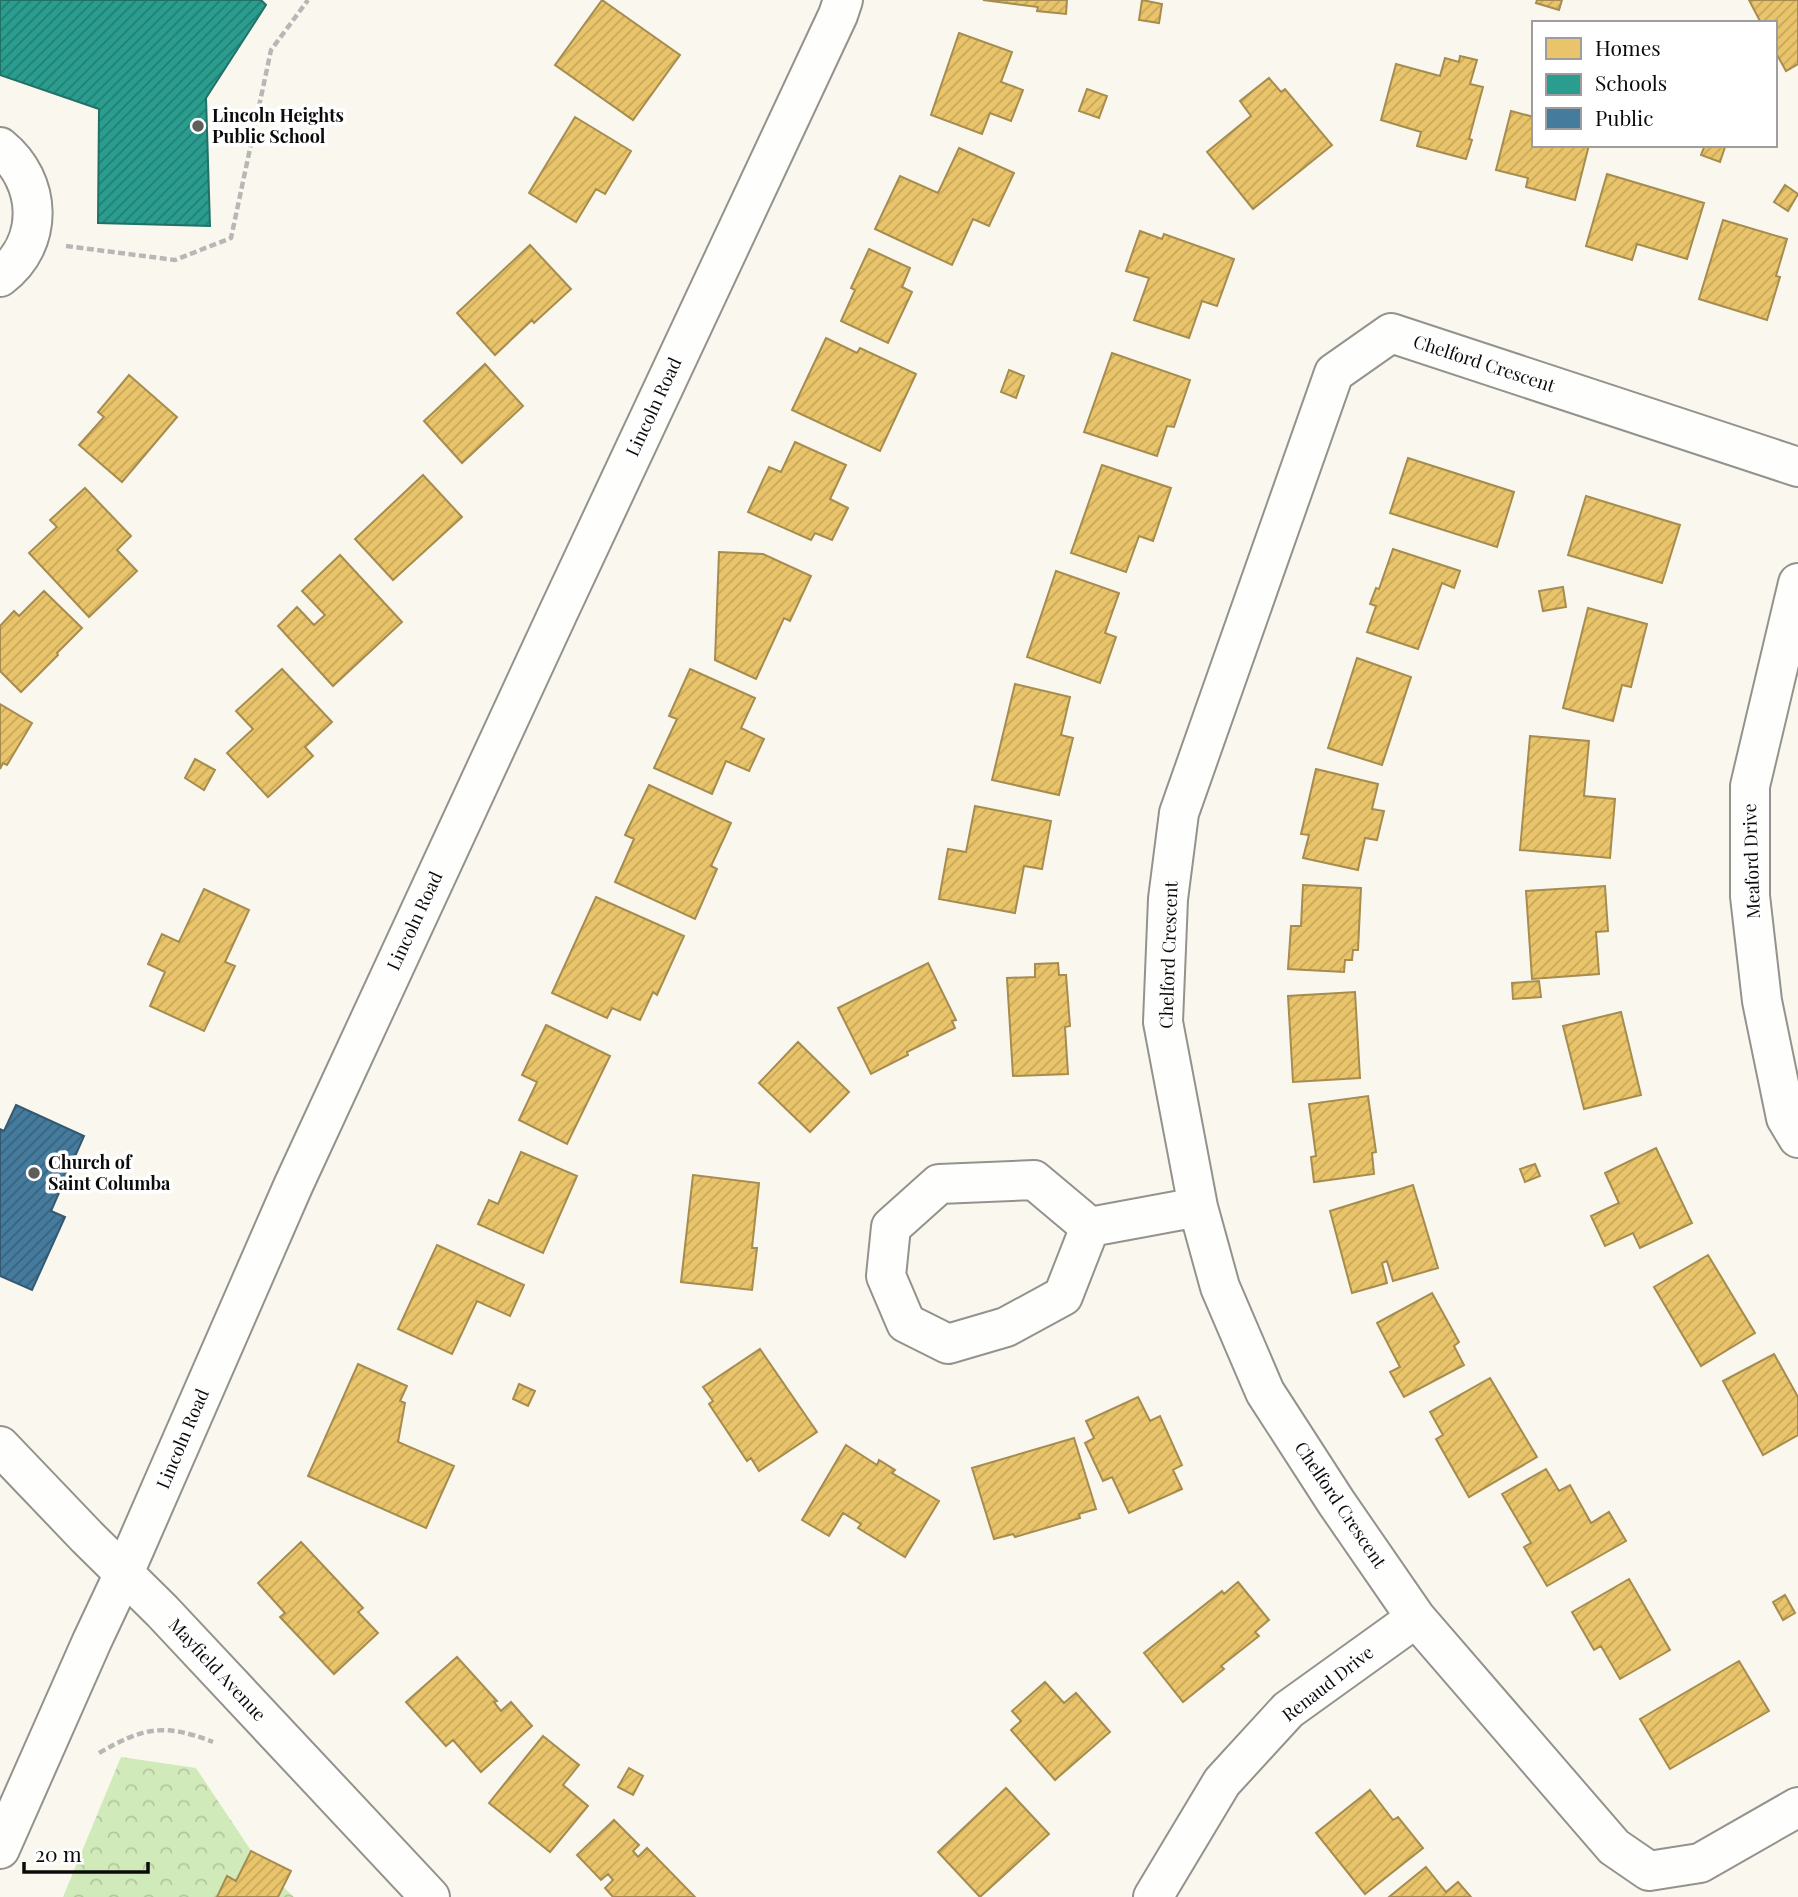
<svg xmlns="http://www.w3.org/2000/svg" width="1798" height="1897" viewBox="0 0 1798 1897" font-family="'Playfair Display',serif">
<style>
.forest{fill:url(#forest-crowns)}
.homes{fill:url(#homes-hatch);stroke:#a68c4e;stroke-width:2}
.schools{fill:url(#schools-hatch);stroke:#217167;stroke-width:2}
.public{fill:url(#public-hatch);stroke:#345971;stroke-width:2}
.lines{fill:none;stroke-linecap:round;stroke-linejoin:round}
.street-casing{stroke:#93928d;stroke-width:42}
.path{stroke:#b7b7b5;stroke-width:4.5;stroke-dasharray:7 3.5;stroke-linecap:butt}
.street{stroke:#fefefc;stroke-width:38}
.poi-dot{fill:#5f5e5a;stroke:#fff;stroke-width:2.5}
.labels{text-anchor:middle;stroke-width:7;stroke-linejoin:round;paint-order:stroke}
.poi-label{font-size:18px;font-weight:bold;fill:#0b0b0b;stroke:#fff;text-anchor:start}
.street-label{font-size:18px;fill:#0b0b0b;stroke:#fff}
</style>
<defs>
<pattern id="forest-crowns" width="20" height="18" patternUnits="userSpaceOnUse" patternTransform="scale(1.75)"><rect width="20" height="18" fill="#d1eab9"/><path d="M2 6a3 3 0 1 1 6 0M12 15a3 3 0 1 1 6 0" fill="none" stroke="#b2c79e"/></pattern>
<pattern id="homes-hatch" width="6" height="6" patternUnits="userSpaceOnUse" patternTransform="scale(1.75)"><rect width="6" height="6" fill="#e9c46a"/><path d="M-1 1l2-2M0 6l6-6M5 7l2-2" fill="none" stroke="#c6a75b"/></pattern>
<pattern id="schools-hatch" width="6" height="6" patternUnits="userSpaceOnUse" patternTransform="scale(1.75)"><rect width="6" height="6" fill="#2a9d8f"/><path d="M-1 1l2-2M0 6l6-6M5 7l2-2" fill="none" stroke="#227e73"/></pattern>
<pattern id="public-hatch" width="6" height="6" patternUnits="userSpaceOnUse" patternTransform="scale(1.75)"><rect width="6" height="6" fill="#457b9d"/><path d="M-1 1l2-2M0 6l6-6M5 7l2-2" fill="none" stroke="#38637e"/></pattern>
</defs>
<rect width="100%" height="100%" fill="#faf8ee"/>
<path class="forest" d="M 121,1757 L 196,1768 L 262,1867 L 294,1897 L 63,1897 Z"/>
<path class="homes" d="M 602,0 L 680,55 L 633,120 L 555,65 Z
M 983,0 L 1067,0 L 1066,14 L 1037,11 L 1038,7 Z
M 1142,0 L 1162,4 L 1159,23 L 1139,20 Z
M 1537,0 L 1562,0 L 1559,10 L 1536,3 Z
M 1749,0 L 1798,0 L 1798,64 L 1786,71 L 1775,51 L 1775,23 L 1761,23 Z
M 959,33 L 1012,52 L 1001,82 L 1023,90 L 1011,121 L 990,113 L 982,134 L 931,115 Z
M 1460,56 L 1477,60 L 1470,84 L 1483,87 L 1469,139 L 1472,140 L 1466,159 L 1417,146 L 1421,132 L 1381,120 L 1396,64 L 1440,76 L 1445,58 L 1459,62 Z
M 1269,78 L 1281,92 L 1285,89 L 1332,145 L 1253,209 L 1207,152 L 1251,116 L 1240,101 Z
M 1087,89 L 1107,96 L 1099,118 L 1079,111 Z
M 1511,111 L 1534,117 L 1534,145 L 1589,145 L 1575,200 L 1526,187 L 1528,178 L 1496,170 Z
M 575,117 L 631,151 L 605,194 L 596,189 L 576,222 L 529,193 Z
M 1705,145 L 1725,147 L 1720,162 L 1701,155 Z
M 959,148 L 1014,173 L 989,226 L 973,219 L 952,265 L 875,229 L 900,176 L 938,193 Z
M 1607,174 L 1704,203 L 1687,259 L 1637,244 L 1632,260 L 1586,246 Z
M 1785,185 L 1798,194 L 1788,211 L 1774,202 Z
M 1723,220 L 1787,239 L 1776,276 L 1780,277 L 1767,320 L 1699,299 Z
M 1140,231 L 1162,239 L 1164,234 L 1234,259 L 1217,306 L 1202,301 L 1189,338 L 1134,320 L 1149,278 L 1126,271 Z
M 530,245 L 571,289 L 534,323 L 532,320 L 495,355 L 457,313 Z
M 869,249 L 910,268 L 902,287 L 912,292 L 888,343 L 841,321 L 855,290 L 851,288 Z
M 826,338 L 857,353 L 860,348 L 916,374 L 880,451 L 792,410 Z
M 1112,353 L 1190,380 L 1174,427 L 1167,426 L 1157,456 L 1084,432 Z
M 485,364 L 523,406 L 462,463 L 424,421 Z
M 1009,370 L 1024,376 L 1016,398 L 1001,392 Z
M 129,375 L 177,417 L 122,482 L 79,445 L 104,417 L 98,412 Z
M 795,442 L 846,465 L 830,499 L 848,508 L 832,540 L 815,533 L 811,540 L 748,512 L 769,467 L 781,472 Z
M 1408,458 L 1514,492 L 1497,547 L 1390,513 Z
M 1102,465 L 1171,488 L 1153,541 L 1139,536 L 1126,572 L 1071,553 Z
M 423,475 L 462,517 L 393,580 L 355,539 Z
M 85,488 L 131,536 L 117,550 L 137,571 L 89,617 L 29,553 L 57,527 L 50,520 Z
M 1586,496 L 1680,525 L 1662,583 L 1568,555 Z
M 1393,549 L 1460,571 L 1454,588 L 1442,583 L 1418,649 L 1367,632 L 1376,606 L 1370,604 L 1376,588 L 1379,589 Z
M 719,552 L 763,554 L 811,576 L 790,621 L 784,618 L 756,679 L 715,660 Z
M 340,555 L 402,622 L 333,686 L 278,626 L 297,607 L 314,625 L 325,615 L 302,591 Z
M 1056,571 L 1119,593 L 1105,633 L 1116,637 L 1100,683 L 1027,657 Z
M 1563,587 L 1566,607 L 1543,611 L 1539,591 Z
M 44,591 L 82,628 L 57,653 L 58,655 L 21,692 L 0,671 L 0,626 L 14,611 L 19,616 Z
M 1588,608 L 1647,624 L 1631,687 L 1622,685 L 1613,721 L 1563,708 Z
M 1357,658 L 1411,677 L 1382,765 L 1328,748 Z
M 282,669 L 332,722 L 305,747 L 313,756 L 268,797 L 227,753 L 253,729 L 236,711 Z
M 690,669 L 755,698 L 741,728 L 764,739 L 749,771 L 726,761 L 712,794 L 654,768 L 677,719 L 669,716 Z
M 1015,684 L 1070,697 L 1061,735 L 1073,738 L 1059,795 L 992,780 Z
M 0,704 L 32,723 L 7,765 L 3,763 L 0,769 Z
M 1530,736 L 1589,741 L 1584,796 L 1615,799 L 1610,858 L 1520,850 Z
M 195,759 L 215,770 L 204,790 L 185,778 Z
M 1316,769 L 1378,784 L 1372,809 L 1384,811 L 1377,840 L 1365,838 L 1358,870 L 1303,858 L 1309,835 L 1301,834 Z
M 649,785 L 731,823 L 711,866 L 717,869 L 695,919 L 615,882 L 634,839 L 625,835 Z
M 975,806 L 1051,821 L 1042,869 L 1024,866 L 1015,913 L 939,899 L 948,849 L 966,852 Z
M 1303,885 L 1361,888 L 1358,950 L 1353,950 L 1352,960 L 1345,960 L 1344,972 L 1288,969 L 1291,926 L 1301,926 Z
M 1605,886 L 1608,931 L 1596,932 L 1599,974 L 1532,979 L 1526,891 Z
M 204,889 L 249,910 L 225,962 L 235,966 L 204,1031 L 150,1006 L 165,972 L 148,964 L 162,934 L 179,942 Z
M 596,897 L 684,936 L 657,995 L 653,992 L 640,1020 L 612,1008 L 607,1018 L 552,993 Z
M 928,963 L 956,1020 L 952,1021 L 955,1028 L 907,1052 L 908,1055 L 871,1074 L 838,1008 Z
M 1058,963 L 1059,975 L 1066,975 L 1070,1026 L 1065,1027 L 1068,1074 L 1013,1076 L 1007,978 L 1035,977 L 1035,964 Z
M 1539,981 L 1541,997 L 1513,999 L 1512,983 Z
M 1355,992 L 1360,1078 L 1293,1082 L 1288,996 Z
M 1621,1012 L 1641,1095 L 1584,1109 L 1563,1026 Z
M 546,1025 L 610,1056 L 567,1144 L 519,1120 L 537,1082 L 522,1075 Z
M 798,1042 L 849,1092 L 810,1132 L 759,1083 Z
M 1368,1096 L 1376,1152 L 1372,1153 L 1374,1174 L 1314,1182 L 1311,1157 L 1316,1156 L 1309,1104 Z
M 1656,1148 L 1692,1223 L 1640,1248 L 1633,1233 L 1605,1246 L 1591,1216 L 1619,1203 L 1605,1173 Z
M 521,1152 L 577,1176 L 543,1253 L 478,1224 L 489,1200 L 498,1204 Z
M 1535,1164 L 1540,1176 L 1525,1182 L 1520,1169 Z
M 693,1175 L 759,1183 L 752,1248 L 757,1248 L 752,1290 L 681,1282 Z
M 1413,1185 L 1438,1268 L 1393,1281 L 1387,1261 L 1382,1263 L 1387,1283 L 1352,1293 L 1330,1211 Z
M 437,1245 L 524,1285 L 510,1316 L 477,1301 L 452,1354 L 398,1329 Z
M 1708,1255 L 1755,1333 L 1701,1366 L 1654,1287 Z
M 1432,1293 L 1459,1342 L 1454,1346 L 1464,1365 L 1404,1397 L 1390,1372 L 1400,1367 L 1377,1323 Z
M 760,1349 L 817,1432 L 759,1471 L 751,1458 L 747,1461 L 709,1404 L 713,1401 L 703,1387 Z
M 1774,1354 L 1798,1397 L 1798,1435 L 1763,1455 L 1723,1381 Z
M 358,1364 L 407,1386 L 400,1401 L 405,1403 L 398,1442 L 454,1466 L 426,1528 L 308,1476 Z
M 1490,1378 L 1537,1457 L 1469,1497 L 1436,1439 L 1443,1435 L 1430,1412 Z
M 519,1384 L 535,1391 L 528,1406 L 513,1399 Z
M 1138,1397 L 1150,1421 L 1160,1416 L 1182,1465 L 1173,1470 L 1182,1489 L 1129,1513 L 1112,1477 L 1103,1481 L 1085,1443 L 1094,1438 L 1086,1421 Z
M 1074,1438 L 1096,1509 L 1079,1514 L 1080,1518 L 1015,1537 L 1013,1534 L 994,1539 L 972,1468 Z
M 846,1445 L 877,1465 L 879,1460 L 895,1470 L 892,1473 L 939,1501 L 905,1557 L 858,1528 L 861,1524 L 843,1513 L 829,1536 L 802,1520 Z
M 1546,1469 L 1559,1491 L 1570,1485 L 1591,1523 L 1609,1512 L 1626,1541 L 1547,1586 L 1524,1547 L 1531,1543 L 1502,1494 Z
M 301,1542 L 363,1608 L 358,1612 L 378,1633 L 334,1674 L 280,1617 L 285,1613 L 258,1583 Z
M 1629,1579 L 1670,1650 L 1620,1679 L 1601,1646 L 1594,1650 L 1572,1612 Z
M 1238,1582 L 1269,1620 L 1255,1632 L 1259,1636 L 1221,1666 L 1224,1669 L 1183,1702 L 1144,1653 L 1222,1591 L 1224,1594 Z
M 1785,1595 L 1795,1613 L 1783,1620 L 1773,1602 Z
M 457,1657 L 497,1701 L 494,1702 L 501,1711 L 511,1702 L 532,1726 L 481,1772 L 453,1740 L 446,1746 L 406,1702 Z
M 1739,1661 L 1769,1711 L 1670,1769 L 1640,1719 Z
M 1045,1682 L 1064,1703 L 1076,1693 L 1110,1732 L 1055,1780 L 1011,1730 L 1021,1721 L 1012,1711 Z
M 543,1736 L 579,1765 L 563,1785 L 588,1806 L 550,1852 L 489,1803 Z
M 629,1768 L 643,1776 L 633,1795 L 618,1787 Z
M 1006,1788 L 1049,1834 L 980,1897 L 938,1852 Z
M 1370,1790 L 1393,1820 L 1398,1817 L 1423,1848 L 1365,1894 L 1316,1833 Z
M 614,1820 L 639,1845 L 633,1851 L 638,1857 L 647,1848 L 695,1897 L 613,1897 L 605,1888 L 613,1880 L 608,1874 L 601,1880 L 577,1855 Z
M 251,1851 L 291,1871 L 278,1897 L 217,1897 L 227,1876 L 236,1881 Z
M 1426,1867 L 1446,1892 L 1458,1882 L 1471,1897 L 1389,1897 Z"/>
<path class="schools" d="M 0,0 L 261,0 L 266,5 L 206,98 L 210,226 L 98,223 L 99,109 L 0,75 Z"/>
<path class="public" d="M 16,1105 L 84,1136 L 51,1211 L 65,1217 L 32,1290 L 0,1276 L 0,1129 L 4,1131 Z"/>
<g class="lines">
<g class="street-casing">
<path id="street" d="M 0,147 C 42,181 45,243 0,277
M 1798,467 L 1391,333 L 1334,373 L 1179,813 L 1168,899 L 1163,1022 L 1198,1207 L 1220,1287 L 1265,1392 L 1336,1502 L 1416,1618 L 1614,1847 L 1649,1871 L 1700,1863 L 1798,1807
M 1798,583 L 1750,786 L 1750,896 L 1762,1001 L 1786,1118 L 1798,1138
M 1034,1180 L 1090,1227 L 1063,1296 L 1006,1327 L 948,1344 L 906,1323 L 886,1276 L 891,1227 L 939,1184 Z
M 1090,1227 L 1198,1207
M 0,1446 L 87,1537 L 162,1611 L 430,1897
M 0,1849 L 92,1641 L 124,1573 L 293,1186 L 558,613 L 838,15 L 843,0
M 1153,1897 L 1222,1782 L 1288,1710 L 1416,1618"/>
</g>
<path class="path" d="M 66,246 L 175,260 L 231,238 L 271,50 L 308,0
M 99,1753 C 144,1727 164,1723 213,1742"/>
<use href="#street" class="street"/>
</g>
<g class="poi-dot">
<circle cx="198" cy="126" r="7"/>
<circle cx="34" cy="1173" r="7"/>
</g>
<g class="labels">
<g class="poi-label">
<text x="212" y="122">Lincoln Heights<tspan x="212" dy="21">Public School</tspan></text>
<text x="48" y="1169">Church of<tspan x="48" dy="21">Saint Columba</tspan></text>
</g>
<g class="street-label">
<text transform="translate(1484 364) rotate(18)" y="6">Chelford Crescent</text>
<text transform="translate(654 407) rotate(-65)" y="6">Lincoln Road</text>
<text transform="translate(1752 861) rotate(-92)" y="6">Meaford Drive</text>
<text transform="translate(415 921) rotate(-65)" y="6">Lincoln Road</text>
<text transform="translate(1169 955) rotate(-88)" y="6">Chelford Crescent</text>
<text transform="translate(183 1439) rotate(-67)" y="6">Lincoln Road</text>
<text transform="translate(1340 1505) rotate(56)" y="6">Chelford Crescent</text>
<text transform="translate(217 1670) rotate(47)" y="6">Mayfield Avenue</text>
<text transform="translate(1328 1684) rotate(-38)" y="6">Renaud Drive</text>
</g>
</g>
<rect x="1532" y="21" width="245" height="126" fill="#ffffff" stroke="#9d9d9d" stroke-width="2"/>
<rect x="1546" y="38" width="35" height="21" fill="#e9c46a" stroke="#9d9d9d" stroke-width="2"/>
<text x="1595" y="56" font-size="21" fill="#0b0b0b">Homes</text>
<rect x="1546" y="74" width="35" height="21" fill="#2a9d8f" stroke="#9d9d9d" stroke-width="2"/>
<text x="1595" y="91" font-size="21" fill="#0b0b0b">Schools</text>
<rect x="1546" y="108" width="35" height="21" fill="#457b9d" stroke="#9d9d9d" stroke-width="2"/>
<text x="1595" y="126" font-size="21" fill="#0b0b0b">Public</text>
<path d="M24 1862v10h124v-10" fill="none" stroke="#0b0b0b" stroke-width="3.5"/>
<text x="35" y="1862" font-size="21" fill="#0b0b0b" stroke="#ffffff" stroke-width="5" paint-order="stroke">20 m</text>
</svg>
